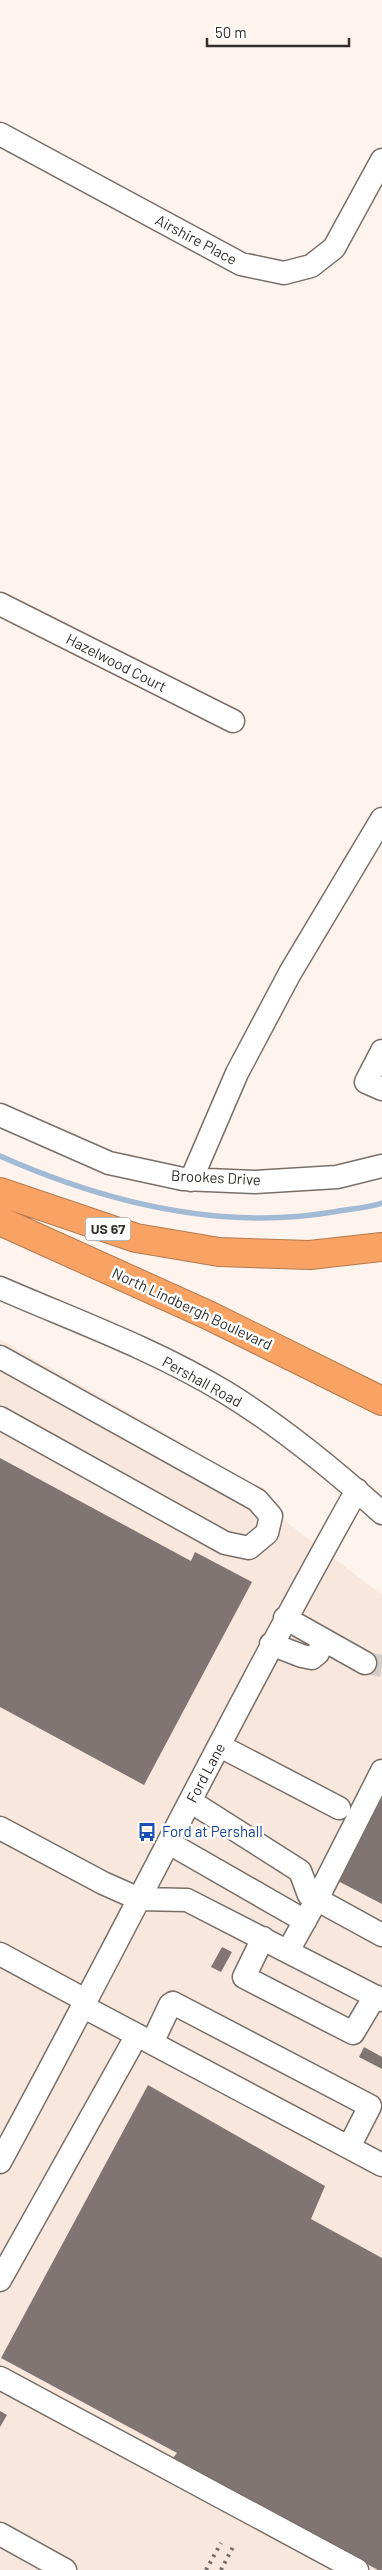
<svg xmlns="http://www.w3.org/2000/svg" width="382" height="2570" viewBox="0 0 382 2570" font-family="Barlow,sans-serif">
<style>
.built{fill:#f8e7dc}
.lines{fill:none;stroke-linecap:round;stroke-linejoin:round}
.stream{stroke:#a2bad6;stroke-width:5.5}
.building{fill:#807573}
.minor-tunnel{stroke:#d5cdc7;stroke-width:22;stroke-dasharray:22 11;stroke-linecap:butt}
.minor-casing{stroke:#786f69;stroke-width:25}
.highway-casing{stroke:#b37a50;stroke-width:30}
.minor{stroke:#fff;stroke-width:22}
.highway{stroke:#f8a263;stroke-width:28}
.rail{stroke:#726c69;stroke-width:4;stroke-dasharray:2.5 5;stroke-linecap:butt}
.labels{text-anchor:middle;stroke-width:5;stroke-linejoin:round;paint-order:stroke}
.shield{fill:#fff;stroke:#706d6c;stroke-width:1}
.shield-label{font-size:14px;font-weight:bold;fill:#332f2d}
.street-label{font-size:15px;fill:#332f2d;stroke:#fff}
.transit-label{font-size:15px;fill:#164399;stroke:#fff;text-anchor:start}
</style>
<rect width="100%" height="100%" fill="#fef4ed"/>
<path class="built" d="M 0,1339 L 184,1444 L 382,1595 L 382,2570 L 0,2570 Z"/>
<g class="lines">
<path class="stream" d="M 0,1156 C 104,1202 220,1231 333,1212 C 350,1209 366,1208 382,1203"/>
</g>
<path class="building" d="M 0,1458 L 191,1561 L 195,1552 L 252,1582 L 144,1785 L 0,1707 Z
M 382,1798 L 382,1904 L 338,1881 Z
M 222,1947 L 232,1952 L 221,1972 L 211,1967 Z
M 364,2047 L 382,2057 L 382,2069 L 359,2057 Z
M 148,2085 L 325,2186 L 311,2219 L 382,2258 L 382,2570 L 378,2570 L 173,2458 L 177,2453 L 1,2358 Z
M 0,2411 L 7,2415 L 0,2427 Z"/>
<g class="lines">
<path class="minor-tunnel" d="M 365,1663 L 382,1666"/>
<g class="minor-casing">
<path id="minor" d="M 0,134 L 241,264 L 284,273 L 311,266 L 334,248 L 382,160
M 0,604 L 233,721
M 382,1051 L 366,1082 L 382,1089
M 0,1115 L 109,1163 L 183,1179 L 255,1182 L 337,1177 L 382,1166
M 191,1180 L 237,1073 L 290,973 L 382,819
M 0,1288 C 76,1321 154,1349 225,1392 C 281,1426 333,1469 382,1513
M 0,1357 L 257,1500 L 271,1516 L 267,1533 L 249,1548 L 225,1543 L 0,1418
M 285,1618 L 365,1663
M 271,1644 L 302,1656 L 312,1658 L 318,1653 L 324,1640
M 220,1746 L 339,1808
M 190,1801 L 300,1871 L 309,1895 L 382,1935
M 0,1828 L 103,1883 L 139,1899 L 187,1900 L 382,2000
M 169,1843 L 305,1921
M 263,1938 L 244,1977 L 353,2033 L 375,1996
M 288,1951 L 317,1899 L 382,1771
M 0,1954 L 87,2001
M 84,2007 L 382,2165
M 152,2043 L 170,2005 L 173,2003 L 370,2106 L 349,2147
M 0,2162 C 121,1939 233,1711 357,1490
M 0,2280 L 137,2035
M 0,2378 L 357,2570
M 0,2534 L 65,2570"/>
</g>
<g class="highway-casing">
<path id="highway" d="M 0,1192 L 136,1238 L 219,1252 L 310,1255 L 382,1247
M 0,1221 L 208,1315 L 382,1401"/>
</g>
<use href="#minor" class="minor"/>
<use href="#highway" class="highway"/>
<path class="rail" d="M 206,2570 L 221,2543
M 221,2570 L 234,2545"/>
</g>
<defs>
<g id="bus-bare" transform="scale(1.5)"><path d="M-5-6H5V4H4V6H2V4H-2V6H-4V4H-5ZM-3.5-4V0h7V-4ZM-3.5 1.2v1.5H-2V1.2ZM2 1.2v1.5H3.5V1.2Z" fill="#1a4fb4" stroke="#fff" stroke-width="2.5" paint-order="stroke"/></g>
</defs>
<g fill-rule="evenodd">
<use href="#bus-bare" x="147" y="1832"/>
</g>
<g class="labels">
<rect class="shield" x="85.5" y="1217.5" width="45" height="23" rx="4"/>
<g class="shield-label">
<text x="108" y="1234">US 67</text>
</g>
<g class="street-label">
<text transform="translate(196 240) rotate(28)" y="5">Airshire Place</text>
<text transform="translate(116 663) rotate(27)" y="5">Hazelwood Court</text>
<text transform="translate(216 1178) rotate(3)" y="5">Brookes Drive</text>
<text transform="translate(192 1309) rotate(25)" y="5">North Lindbergh Boulevard</text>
<text transform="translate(202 1382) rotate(29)" y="5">Pershall Road</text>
<text transform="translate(206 1773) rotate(-62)" y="5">Ford Lane</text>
</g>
<g class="transit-label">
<text x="162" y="1837">Ford at Pershall</text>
</g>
</g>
<path d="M207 38v8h142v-8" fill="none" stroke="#332f2d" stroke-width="2.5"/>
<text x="215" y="38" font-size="15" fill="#332f2d" stroke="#ffffff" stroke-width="4" paint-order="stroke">50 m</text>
</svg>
